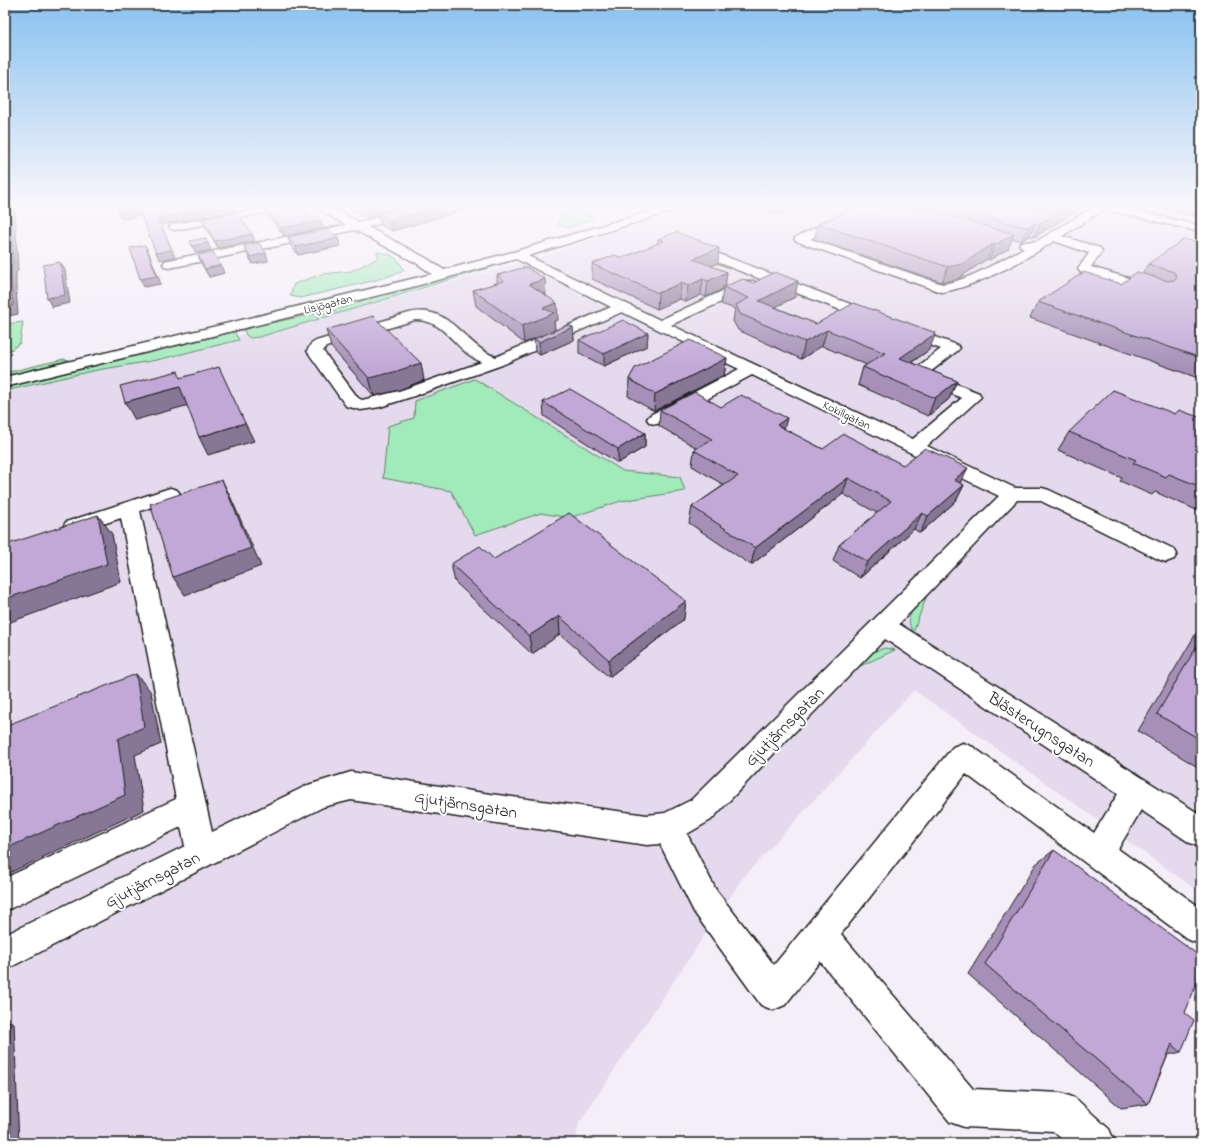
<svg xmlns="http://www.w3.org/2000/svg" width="1206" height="1148" viewBox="0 0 1206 1148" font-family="'Indie Flower',sans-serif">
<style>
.built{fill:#e4d9ed}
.green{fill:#a1eab9;stroke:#5e836a}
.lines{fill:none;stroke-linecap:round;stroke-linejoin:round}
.minor-casing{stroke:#1c1c1c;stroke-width:3}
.minor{fill:#fff;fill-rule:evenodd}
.wall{fill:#a690b8;stroke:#1c1c1c}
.shaded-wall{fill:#877696;stroke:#1c1c1c}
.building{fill:#c1a8d6;stroke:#1c1c1c}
.labels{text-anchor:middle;stroke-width:4;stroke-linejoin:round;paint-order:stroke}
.far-street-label{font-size:12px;fill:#1c1c1c;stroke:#fff}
.near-street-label{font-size:17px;fill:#1c1c1c;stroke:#fff}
</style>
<rect width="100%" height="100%" fill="#f3eef7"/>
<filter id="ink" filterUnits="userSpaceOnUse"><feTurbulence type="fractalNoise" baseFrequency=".025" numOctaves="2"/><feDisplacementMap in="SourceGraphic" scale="8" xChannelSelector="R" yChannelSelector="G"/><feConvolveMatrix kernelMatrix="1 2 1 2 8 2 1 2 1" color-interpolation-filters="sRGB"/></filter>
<g filter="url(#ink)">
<path class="built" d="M 686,208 L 1201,208 L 1201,893 L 914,690 L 742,879 L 579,1123 L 575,1143 L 5,1143 L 5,392 L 381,301 L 534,259 Z"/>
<path class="green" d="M 572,209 L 595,218 L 569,228 L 557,224 L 563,210 Z
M 377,252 C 392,254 398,257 404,271 L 376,280 L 301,298 L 290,296 L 294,284 L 322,274 L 351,271 L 378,258 Z
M 501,262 L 509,262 L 323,318 L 320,315 L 354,304 L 352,301 Z
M 313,314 L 319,319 L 259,337 L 250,338 L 246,335 L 243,329 Z
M 23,322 L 20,343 L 5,354 L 5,324 Z
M 234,331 L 239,340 L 157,360 L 92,371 L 5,391 L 5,386 Z
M 64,359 L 69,360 L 5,377 L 5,373 Z
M 475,379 L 623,471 L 680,477 L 685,491 L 621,501 L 569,518 L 541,513 L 475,535 L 451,491 L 383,478 L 388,426 L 414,418 L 415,401 Z
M 927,595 L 913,633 C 903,614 915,608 927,595 Z
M 885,648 L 895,650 L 858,667 L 872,652 Z"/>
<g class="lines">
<g class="minor-casing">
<path id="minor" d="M 261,208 L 282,208 L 277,211 L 175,230 L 171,229 L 169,227 L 171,225 L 175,224 Z
M 319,208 L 332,208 L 359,222 L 413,208 L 429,208 L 428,210 L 368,227 L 426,258 L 444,270 L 513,252 L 661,208 L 677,208 L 676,210 L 528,256 L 660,320 L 744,281 L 754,281 L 756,284 L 754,287 L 671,325 L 913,439 L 962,398 L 912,377 L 910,374 L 912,371 L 941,349 L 899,333 L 897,330 L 899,327 L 904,326 L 957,345 L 960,348 L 957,351 L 929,373 L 979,393 L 981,397 L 927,446 L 1015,488 L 1042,488 L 1049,490 L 1174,549 L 1177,554 L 1174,559 L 1166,562 L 1158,559 L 1039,500 L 1017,500 L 899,624 L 1201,815 L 1201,847 L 1190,843 L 1141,810 L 1118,849 L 1201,908 L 1201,944 L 1189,940 L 966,774 L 841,934 L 973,1089 L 1061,1093 L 1075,1098 L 1109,1129 L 1115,1143 L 1066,1143 L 1053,1131 L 964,1127 L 950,1122 L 820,961 L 785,1005 L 773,1010 L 761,1005 L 694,912 L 660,844 L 647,845 L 490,822 L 351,800 L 323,807 L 5,970 L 5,935 L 185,846 L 181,827 L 5,911 L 5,878 L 176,799 L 121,518 L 73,534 L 66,532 L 63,527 L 66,522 L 170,488 L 177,490 L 180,494 L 177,498 L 140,511 L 212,832 L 308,785 L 351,772 L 490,794 L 647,815 L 665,813 L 691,800 L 999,496 L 752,375 L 662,423 L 656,424 L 650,423 L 647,419 L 650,415 L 739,369 L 622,312 L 502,365 L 411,397 L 380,407 L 361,410 L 346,406 L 307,351 L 311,344 L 316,341 L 409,313 C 450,303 463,345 496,357 L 611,307 L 516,259 L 412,287 L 5,387 L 5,377 L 432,274 L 418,264 L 355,230 L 169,268 L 165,267 L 163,264 L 165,261 L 169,260 L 346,225 L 320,210 ZM 415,320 C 446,319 455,352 482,362 L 399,391 L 362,400 L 358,398 L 323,351 L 326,347 ZM 885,639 L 1118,794 L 1094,833 L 973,747 L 963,743 L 953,747 L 774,965 L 716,890 L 687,834 L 711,820 L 784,743 Z
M 857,208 L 870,208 L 869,210 L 810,239 L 942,284 C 971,280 999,261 1024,248 L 1019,245 L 1021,242 L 1037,241 L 1092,208 L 1104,208 L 1103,210 L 1062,236 L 1100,248 L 1102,251 L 1091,267 L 1159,287 L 1161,290 L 1159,293 L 1154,294 L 1080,272 L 1078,269 L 1089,253 L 1054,241 C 1025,260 974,288 941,292 L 796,241 L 794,239 L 796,237 Z
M 1107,208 L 1125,208 L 1201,226 L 1201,232 L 1108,210 Z
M 690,243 L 879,315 L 881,318 L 879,321 L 874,322 L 869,321 L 686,250 L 684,247 L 686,244 Z"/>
</g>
<use href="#minor" class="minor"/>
</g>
<path class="wall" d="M 265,208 L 311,217 L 324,228 L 284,236 L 267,214 Z
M 348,208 L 471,208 L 392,231 L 381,225 L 378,215 L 368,218 Z
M 757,208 L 793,208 L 777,214 Z
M 854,208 L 1081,208 L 1034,237 L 1029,236 L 1022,240 L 1018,240 L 1012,239 L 1008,249 L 989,260 L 987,259 L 956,280 L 942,282 L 814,239 L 818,224 Z
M 1159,208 L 1201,208 L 1201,217 Z
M 202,219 L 255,241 L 218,248 L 205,226 Z
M 288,237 L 338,238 L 340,246 L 298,255 L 290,245 Z
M 658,239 L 718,263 L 711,266 L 727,272 L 725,287 L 753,283 L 795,297 L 775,307 L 816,324 L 929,350 L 911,363 L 957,381 L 949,399 L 928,416 L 858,385 L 863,367 L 867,365 L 822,346 L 801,359 L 738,330 L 733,321 L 735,309 L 721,304 L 723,289 L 706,297 L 701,295 L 686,302 L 680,299 L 657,309 L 592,279 L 592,264 L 622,258 L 657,244 Z
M 1201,243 L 1201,379 L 1030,318 L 1038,302 L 1121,284 L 1142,274 L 1148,264 Z
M 244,246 L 266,253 L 268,261 L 253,264 L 247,254 Z
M 198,255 L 224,273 L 209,277 L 201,263 Z
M 497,275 L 546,295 L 558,320 L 554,321 L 555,330 L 524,343 L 476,306 L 473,290 L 497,283 Z
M 573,327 L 574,340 L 540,355 L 535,352 L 534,339 Z
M 326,330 L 424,380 L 399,390 L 374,396 L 331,347 Z
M 648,333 L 647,346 L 604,366 L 579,353 L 579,340 Z
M 727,358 L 724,375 L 654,411 L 628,396 L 629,379 Z
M 543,402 L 645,433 L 645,447 L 618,463 L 544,416 Z
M 721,407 L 784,429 L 823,449 L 903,465 L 960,483 L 964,485 L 956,501 L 920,533 L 914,529 L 860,578 L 833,561 L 839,545 L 877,513 L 843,494 L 751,565 L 689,523 L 692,507 L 724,485 L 692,466 L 694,450 L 697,448 L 659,426 L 660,410 Z
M 1175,414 L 1201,418 L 1201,512 L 1155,492 L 1152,495 L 1120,481 L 1122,478 L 1058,450 L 1069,432 Z
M 494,559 L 684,619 L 609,677 L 560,634 L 532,654 L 455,582 L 451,564 Z
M 1201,625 L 1201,769 L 1138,731 Z
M 1054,850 L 1185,1013 L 1181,1052 L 1168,1055 L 1148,1104 L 1121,1108 L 968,974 L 1036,864 Z"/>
<path class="shaded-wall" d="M 11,208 L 15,208 L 18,271 L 16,272 L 16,289 L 18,314 L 5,317 L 5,307 L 11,281 Z
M 138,208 L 141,215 L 122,219 L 118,212 Z
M 213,208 L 233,208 L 235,211 L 161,225 L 175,257 L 160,260 L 156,253 L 158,218 Z
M 365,208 L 408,208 L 378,214 L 378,215 L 368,218 Z
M 434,208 L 471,208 L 392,231 L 390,220 Z
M 778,208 L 793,208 L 777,214 Z
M 1066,208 L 1081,208 L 1034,237 L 1040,224 Z
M 321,221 L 324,228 L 284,236 L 281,228 Z
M 1035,223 L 1029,236 L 1022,240 L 1028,227 Z
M 252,234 L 255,241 L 218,248 L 215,241 Z
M 1014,234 L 1008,249 L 989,260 L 995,245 Z
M 338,238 L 340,246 L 298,255 L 296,247 Z
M 208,243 L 211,250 L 196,253 L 192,246 Z
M 993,244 L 987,259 L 956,280 L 942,282 L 948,267 Z
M 145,245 L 149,253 L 161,284 L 144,287 L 140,279 Z
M 719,248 L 718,263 L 691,275 L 693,259 Z
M 266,253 L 268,261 L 253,264 L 250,257 Z
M 60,262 L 65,270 L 70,303 L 52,307 L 47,298 Z
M 221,265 L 224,273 L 209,277 L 205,269 Z
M 727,272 L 725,288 L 723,287 L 723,289 L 706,297 L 708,281 Z
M 545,279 L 546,295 L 529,284 Z
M 703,279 L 701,295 L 686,302 L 688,286 Z
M 798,281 L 795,297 L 756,317 L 759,301 Z
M 681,283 L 680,299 L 657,309 L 658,293 Z
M 557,303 L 558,320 L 554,321 L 555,330 L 524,343 L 522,326 L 543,308 Z
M 573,327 L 574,340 L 540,355 L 539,342 Z
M 827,330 L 822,346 L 801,359 L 805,342 Z
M 648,333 L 647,346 L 604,366 L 604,354 Z
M 936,333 L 929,350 L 893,375 L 900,358 Z
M 727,358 L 724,375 L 654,411 L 655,394 Z
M 421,363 L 424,380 L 399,390 L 374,396 L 369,378 Z
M 957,381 L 949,399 L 928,416 L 935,398 Z
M 180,387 L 189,405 L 135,420 L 125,402 Z
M 787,418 L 783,434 L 777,425 Z
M 245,423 L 254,441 L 208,455 L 199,437 Z
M 645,433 L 645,447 L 618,463 L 618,449 Z
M 968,468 L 959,485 L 954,480 Z
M 848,478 L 843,494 L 751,565 L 755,548 Z
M 222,480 L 231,498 L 261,566 L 185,595 L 173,577 Z
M 964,485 L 956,501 L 920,533 L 928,516 Z
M 922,513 L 914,529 L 860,578 L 867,562 Z
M 98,515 L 112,534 L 121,582 L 5,624 L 5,599 Z
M 686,601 L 684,619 L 609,677 L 609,660 Z
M 559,616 L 560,634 L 532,654 L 529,636 Z
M 136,674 L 151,692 L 161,744 L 135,755 L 144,810 L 5,875 L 5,849 L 118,739 Z
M 5,1020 L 14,1023 L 19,1143 L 5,1143 Z"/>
<path class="building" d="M 5,208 L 11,208 L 13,264 L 11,264 L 11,281 L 13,306 L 5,307 Z
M 117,208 L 213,208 L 158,218 L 172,250 L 156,253 L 138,208 L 118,212 Z
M 265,208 L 303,208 L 311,217 L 317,216 L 321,221 L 281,228 Z
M 402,208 L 434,208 L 390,220 L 378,214 Z
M 854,208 L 923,208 L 1014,234 L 995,245 L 993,244 L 962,264 L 948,267 L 818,224 Z
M 954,208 L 1066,208 L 1040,224 L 1035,223 L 1028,227 L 1024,227 Z
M 237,212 L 252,234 L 215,241 L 202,219 Z
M 329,229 L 338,238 L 296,247 L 288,237 Z
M 676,232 L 719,248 L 693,259 L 727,272 L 708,281 L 703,279 L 688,286 L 681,283 L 658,293 L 592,264 L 615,255 L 622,258 L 664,241 L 658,239 Z
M 205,238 L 208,243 L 192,246 L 190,241 Z
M 1184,239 L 1201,243 L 1201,358 L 1038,302 L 1084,272 L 1121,284 L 1137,272 L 1168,281 L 1174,280 L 1177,277 L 1174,272 L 1148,264 Z
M 259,243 L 266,253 L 250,257 L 244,246 Z
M 145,245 L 157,276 L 140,279 L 130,248 Z
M 213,252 L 221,265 L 205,269 L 198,255 Z
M 60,262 L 65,295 L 47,298 L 43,265 Z
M 526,267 L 545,279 L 529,284 L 557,303 L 543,308 L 554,313 L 522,326 L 473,290 L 504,281 L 497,275 Z
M 775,272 L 798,281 L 759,301 L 816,324 L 854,303 L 936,333 L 900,358 L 957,381 L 935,398 L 863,367 L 885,353 L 827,330 L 805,342 L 740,314 L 736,305 L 749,298 L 723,287 L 743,279 L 753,283 Z
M 373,316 L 421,363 L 394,372 L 369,378 L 326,330 Z
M 623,320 L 648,333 L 604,354 L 579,340 Z
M 568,325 L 573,327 L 539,342 L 534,339 Z
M 690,340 L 727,358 L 655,394 L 629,379 L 635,368 Z
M 219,367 L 245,423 L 199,437 L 180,387 L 125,402 L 120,386 L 178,371 L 180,378 Z
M 570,389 L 645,433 L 618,449 L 543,402 Z
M 1113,390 L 1175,414 L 1179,410 L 1201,418 L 1201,487 L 1169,474 L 1166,477 L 1133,463 L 1136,460 L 1069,432 Z
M 695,392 L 721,407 L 741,395 L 787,418 L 777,425 L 823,449 L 844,434 L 903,465 L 925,448 L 968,468 L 954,480 L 964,485 L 928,516 L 922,513 L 867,562 L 839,545 L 891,501 L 848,478 L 755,548 L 692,507 L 738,476 L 694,450 L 712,439 L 660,410 Z
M 222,480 L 251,548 L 173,577 L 150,504 Z
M 569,513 L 686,601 L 609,660 L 559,616 L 529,636 L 451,564 L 480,546 L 494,559 Z
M 98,515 L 107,564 L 5,599 L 5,545 Z
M 1201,639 L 1201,740 L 1157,714 Z
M 136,674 L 144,727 L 118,739 L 125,795 L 5,849 L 5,726 Z
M 1054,850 L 1201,957 L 1201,972 L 1185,1013 L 1194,1020 L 1181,1052 L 1172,1044 L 1148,1104 L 985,964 Z"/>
</g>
<linearGradient id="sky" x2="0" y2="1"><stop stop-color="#89c2f0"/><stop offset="0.56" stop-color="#faf7fb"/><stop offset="1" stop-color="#faf7fb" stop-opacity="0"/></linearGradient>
<rect width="1206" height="369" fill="url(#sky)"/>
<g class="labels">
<g class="far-street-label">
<text transform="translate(328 304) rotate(-14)" y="4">Lisjögatan</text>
<text transform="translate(847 415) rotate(26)" y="4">Kokillgatan</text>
</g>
<g class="near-street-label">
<text transform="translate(784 726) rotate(-45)" y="6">Gjutjärnsgatan</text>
<text transform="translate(1042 729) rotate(33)" y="6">Blästerugnsgatan</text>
<text transform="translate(466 804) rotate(9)" y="6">Gjutjärnsgatan</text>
<text transform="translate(152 879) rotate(-27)" y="6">Gjutjärnsgatan</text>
</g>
</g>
<rect width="1206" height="1148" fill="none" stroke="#fff" stroke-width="20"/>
<rect x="10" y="10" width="1186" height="1128" fill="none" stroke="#1c1c1c" stroke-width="1.5" filter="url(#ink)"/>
</svg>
